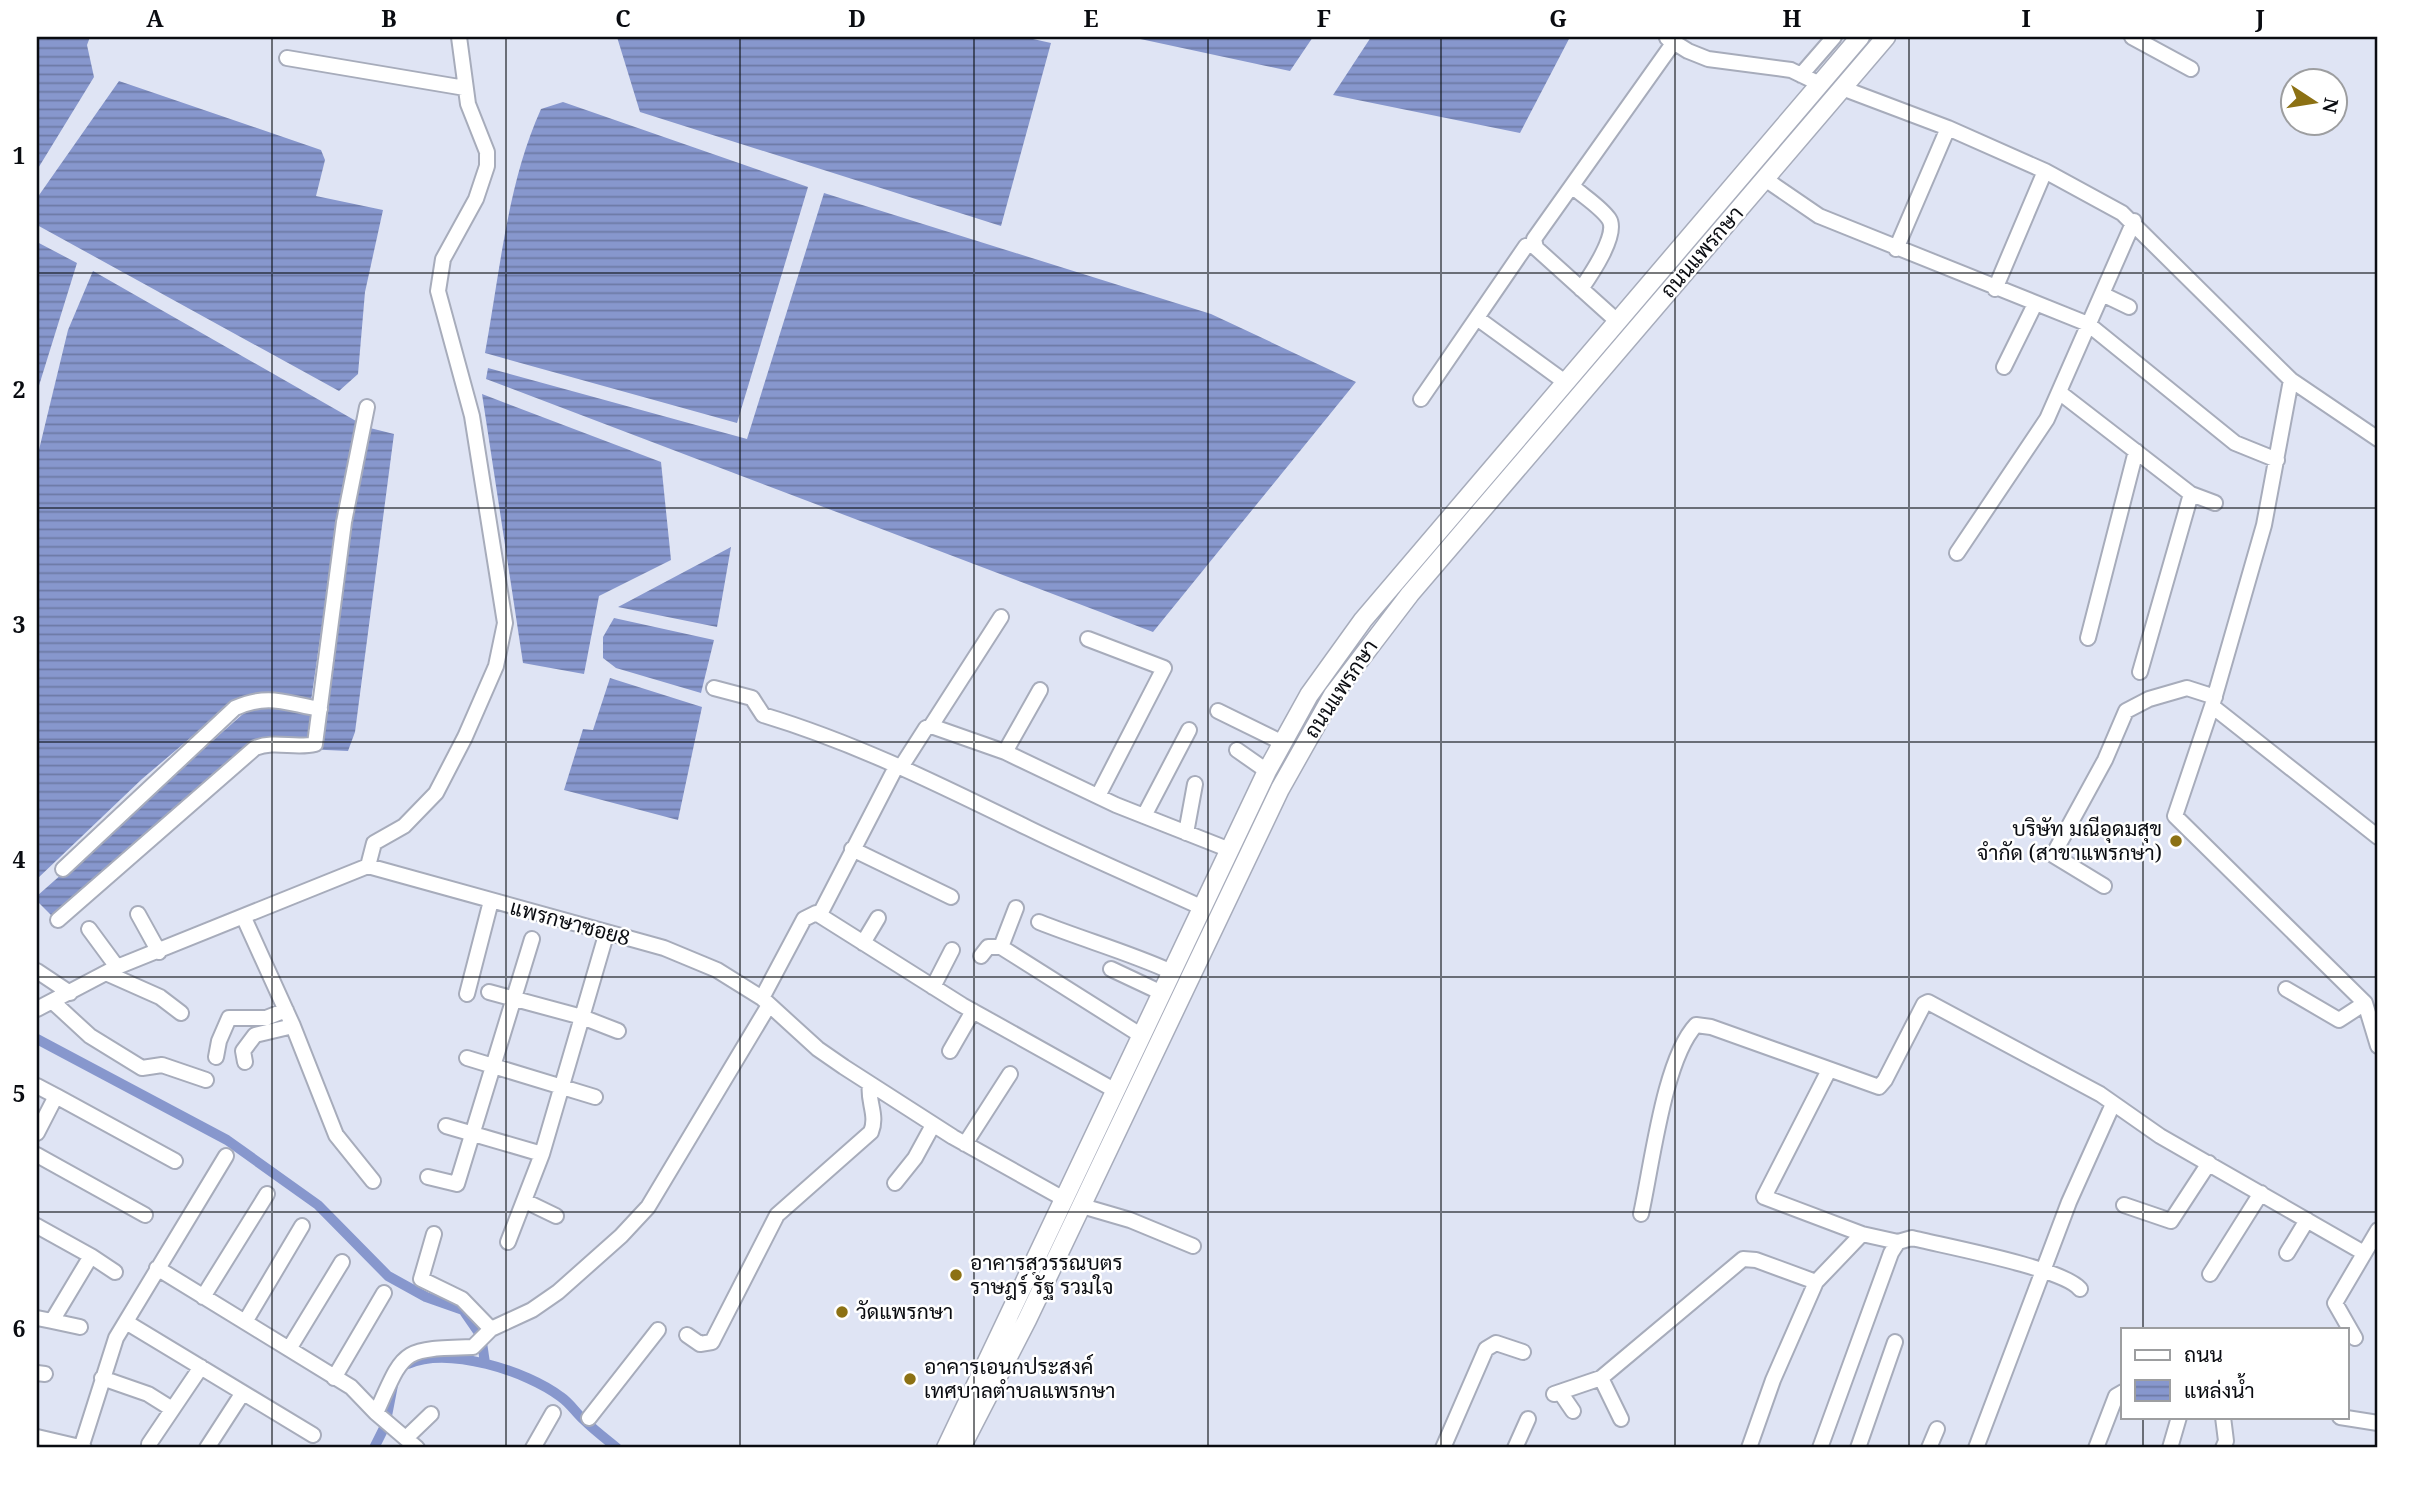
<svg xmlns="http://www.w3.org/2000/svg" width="2415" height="1485" viewBox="0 0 2415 1485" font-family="'Noto Serif',Sarabun,serif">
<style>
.water{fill:url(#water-rules)}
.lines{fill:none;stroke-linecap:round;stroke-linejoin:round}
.canal{stroke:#8797cd;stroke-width:10}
.minor-casing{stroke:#a7acbb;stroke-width:18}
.major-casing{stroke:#a7acbb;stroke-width:21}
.minor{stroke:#fff;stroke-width:14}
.major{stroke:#fff;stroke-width:18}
.grid{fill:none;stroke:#0a0c11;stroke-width:2;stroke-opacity:0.55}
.poi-dot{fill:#8c7114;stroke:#fff;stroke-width:2.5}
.labels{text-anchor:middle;stroke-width:5;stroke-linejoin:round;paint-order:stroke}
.street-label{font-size:21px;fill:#0a0c11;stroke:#fff}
.poi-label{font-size:21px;fill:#0a0c11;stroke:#fff;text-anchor:start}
.neatline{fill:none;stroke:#0a0c11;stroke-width:2.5}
.grid-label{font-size:23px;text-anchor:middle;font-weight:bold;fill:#0a0c11}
</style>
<defs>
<pattern id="water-rules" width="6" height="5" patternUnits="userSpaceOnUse" patternTransform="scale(1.75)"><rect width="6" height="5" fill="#8797cd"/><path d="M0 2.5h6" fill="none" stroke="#6d7aa5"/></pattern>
</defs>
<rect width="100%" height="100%" fill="#dfe4f4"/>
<path class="water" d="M 37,37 L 90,37 L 87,45 L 94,77 L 37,170 Z
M 617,37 L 1024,37 L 1051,43 L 1001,226 L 640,112 Z
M 1131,37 L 1313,37 L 1290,71 Z
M 1371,37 L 1570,37 L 1520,133 L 1333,95 Z
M 119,81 L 321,150 L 325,160 L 316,196 L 383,210 L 365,292 L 358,374 L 339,391 L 37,225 L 37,198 Z
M 563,102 L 808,187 L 737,423 L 485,353 C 500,272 507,184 541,109 Z
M 824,193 L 1211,314 L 1356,382 L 1153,632 L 486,379 L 488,368 L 747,439 Z
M 37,242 L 77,263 L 37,392 Z
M 93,271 L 356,421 L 340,501 L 311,701 L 260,693 L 235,700 L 142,779 L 37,879 L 37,458 L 68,330 Z
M 482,394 L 661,462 L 671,560 L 599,596 L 584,674 L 523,663 Z
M 366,427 L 394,434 L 355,732 L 348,751 L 261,747 L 57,921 L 37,901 L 37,896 L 252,706 L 319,713 Z
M 731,547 L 717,627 L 618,607 Z
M 614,618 L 714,640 L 701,693 L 616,668 L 603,658 L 603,637 Z
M 610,678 L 702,707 L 678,820 L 564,790 L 583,729 L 593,730 Z"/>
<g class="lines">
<path class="canal" d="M 37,1039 L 227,1140 L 318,1205 L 388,1276 L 426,1297 L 463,1310 L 481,1336 L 485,1363
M 408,1364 C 448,1346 527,1371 561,1397 C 570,1403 576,1413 584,1420 C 594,1430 606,1439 617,1448
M 374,1448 L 385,1426 L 393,1385"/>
<g class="minor-casing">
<path id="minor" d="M 2132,37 L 2191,69
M 1667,38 L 1688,51 L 1708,59 L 1791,70 L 1820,84
M 287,58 L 465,88
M 1801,75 L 1834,37
M 1842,88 L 1948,128 L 2045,171 L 2122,213 L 2291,380 L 2378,439
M 1765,179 L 1819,216 L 2088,324 L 2235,443 L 2277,460
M 1572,186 C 1583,196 1601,207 1609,219 C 1619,234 1590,276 1581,289
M 1896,249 L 1948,128
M 1995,289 L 2045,171
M 2102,294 L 2129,307
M 1477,318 L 1565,382
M 1617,321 L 1536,248 L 1534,239 L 1674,42
M 2004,367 L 2035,304
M 2291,380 L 2264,525 L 2212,706 L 2175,816 L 2365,1003 L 2378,1046
M 2059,392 L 2191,494 L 2140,672
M 1421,399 L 1526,246
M 2191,494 L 2215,503
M 1957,553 L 2047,419 L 2134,221
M 2088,638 L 2136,451
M 1088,639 L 1164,668 L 1098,796
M 714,688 L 752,698 L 763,715 C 856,743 940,785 1028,828 C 1085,856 1144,881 1203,908
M 2212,706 L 2378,837
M 1218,711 L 1281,742
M 931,726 L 1001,617
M 1237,750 L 1267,771
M 1005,752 L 1040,690
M 901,767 L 926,728 L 931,726 L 1005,752 L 1116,805 L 1230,850
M 1144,816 L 1189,730
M 1186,833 L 1195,784
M 852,849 L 951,897
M 368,866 L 374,843 L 404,826 L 436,793 L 465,737 L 496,666 L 505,623 L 472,416 L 438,291 L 443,259 L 476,199 L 487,166 L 487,152 L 468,104 L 459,37
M 63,869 L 235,708 C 269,693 285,703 320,709
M 2104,886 L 2053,855 L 2105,760 L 2126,711 L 2149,699 L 2187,688 L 2215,697
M 1016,908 L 1001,947 L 1142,1036
M 138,914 L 159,952
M 820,914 L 897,765
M 244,918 L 293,1026 L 336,1135 L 373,1181
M 58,920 L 255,748 C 275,740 295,749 315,744 L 344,522 L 367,407
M 1039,922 C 1084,940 1128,952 1172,972
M 89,929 L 117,967
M 863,943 L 878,918
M 981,956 L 988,947 L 1001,947
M 1111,969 L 1162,993
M 37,971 L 70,993
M 106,973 L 160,997 L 181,1013
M 933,987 L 952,950
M 2286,989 L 2339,1020 L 2365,1003
M 489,992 L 582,1017 L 618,1031
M 467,994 L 491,901
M 762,998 L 804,919 L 816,913 L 962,1005 L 1116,1091
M 53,1002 L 90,1036 L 142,1068 L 162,1065 L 206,1080
M 37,1009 L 117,967 L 368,866 L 664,948 L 717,970 L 762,998 L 818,1049 L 844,1067 L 953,1137 L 1064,1199
M 950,1051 L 973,1011
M 216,1057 L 219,1041 L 229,1018 L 266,1018 L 286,1010
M 467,1058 L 595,1097
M 245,1062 L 243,1051 L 255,1035 L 293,1026
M 1829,1070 L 1764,1197 L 1862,1234 L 1898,1242
M 37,1086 L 56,1096 L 37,1133
M 56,1096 L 175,1161
M 446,1126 L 542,1154
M 965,1144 L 1010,1074
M 37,1155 L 145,1215
M 428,1177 L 457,1184 L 532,939
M 895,1183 L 915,1158 L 933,1125
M 525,1201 L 556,1216
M 2124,1205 L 2171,1221 L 2209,1163
M 1082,1206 L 1130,1220 L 1193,1246
M 1641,1214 C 1652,1165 1664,1059 1696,1025 L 1711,1027 L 1879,1087 L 1885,1080 L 1924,1004 L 1928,1002 L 2100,1094 L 2160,1136 L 2364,1253
M 37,1226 L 91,1256 L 52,1321 L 37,1318
M 434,1234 L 421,1279 L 462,1299 L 491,1329
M 508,1242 L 542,1154 L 606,935
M 2287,1253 L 2307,1220
M 91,1256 L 115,1272
M 157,1268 L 351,1387 L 376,1413 C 405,1349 400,1349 473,1347 L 491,1329 L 532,1310 L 558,1292 L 621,1236 L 648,1207 L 769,1005
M 2210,1274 L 2261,1193
M 203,1297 L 267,1194
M 52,1321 L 80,1327
M 126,1322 L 313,1435
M 245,1322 L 302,1226
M 687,1335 L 700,1344 L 712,1342 L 777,1215 L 871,1132 C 878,1115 867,1101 870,1084
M 2355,1338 L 2335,1303 L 2378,1230
M 289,1349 L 342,1262
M 37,1373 L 45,1374
M 102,1378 L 148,1394 L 172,1409
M 334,1378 L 384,1293
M 1601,1378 L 1621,1419
M 1560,1392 L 1573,1411
M 1554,1394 L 1601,1378 L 1743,1259 L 1756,1260 L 1816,1282
M 376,1413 L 417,1448
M 2340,1417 L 2378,1423
M 589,1418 L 658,1330
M 37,1437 L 84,1448
M 406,1438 L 431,1414
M 149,1444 L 201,1367
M 81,1448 L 116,1338 L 226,1156
M 207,1448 L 242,1394
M 533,1448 L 553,1413
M 1443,1448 L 1486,1349 L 1496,1343 L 1523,1352
M 1515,1448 L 1528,1419
M 1749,1448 L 1773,1380 L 1816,1282 L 1862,1234
M 1820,1448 L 1891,1253 L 1898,1242 L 1912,1238 C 1944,1246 2063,1268 2080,1289
M 1858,1448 L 1895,1342
M 1929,1448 L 1937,1429
M 1976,1448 L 2069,1202 L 2113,1104
M 2096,1448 L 2116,1396 L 2123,1392
M 2170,1448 L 2179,1417
M 2223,1448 L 2226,1441 L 2223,1417"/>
</g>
<g class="major-casing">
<path id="major" d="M 946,1448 L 1267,771 L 1309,695 L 1363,620 L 1860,37
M 961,1448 L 1027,1320 L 1280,789 L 1333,695 L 1410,594 L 1886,37"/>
</g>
<use href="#minor" class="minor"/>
<use href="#major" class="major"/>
</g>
<path class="grid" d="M 272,37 L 272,1448M 506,37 L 506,1448M 740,37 L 740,1448M 974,37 L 974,1448M 1208,37 L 1208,1448M 1441,37 L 1441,1448M 1675,37 L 1675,1448M 1909,37 L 1909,1448M 2143,37 L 2143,1329M 37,273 L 2378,273M 37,508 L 2378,508M 37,742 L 2378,742M 37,977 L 2378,977M 37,1212 L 2378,1212M 2143,1417 L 2143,1448"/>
<g class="poi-dot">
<circle cx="2176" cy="841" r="7"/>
<circle cx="956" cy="1275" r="7"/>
<circle cx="842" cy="1312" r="7"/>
<circle cx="910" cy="1379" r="7"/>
</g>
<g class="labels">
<g class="street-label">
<text transform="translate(1702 252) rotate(-49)" y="7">ถนนแพรกษา</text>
<text transform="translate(1341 689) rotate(-56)" y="7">ถนนแพรกษา</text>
<text transform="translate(570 923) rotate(15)" y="7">แพรกษาซอย8</text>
</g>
<g class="poi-label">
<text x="2162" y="836" text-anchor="end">บริษัท มณีอุดมสุข<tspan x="2162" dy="24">จำกัด (สาขาแพรกษา)</tspan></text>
<text x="970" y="1270">อาคารสุวรรณบุตร<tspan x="970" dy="24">ราษฎร์ รัฐ รวมใจ</tspan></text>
<text x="856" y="1319">วัดแพรกษา</text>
<text x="924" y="1374">อาคารเอนกประสงค์<tspan x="924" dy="24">เทศบาลตำบลแพรกษา</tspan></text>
</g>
</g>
<rect width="2415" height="1485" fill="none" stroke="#ffffff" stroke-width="77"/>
<rect x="2121" y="1328" width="228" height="91" fill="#ffffff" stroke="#9d9ea0" stroke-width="2"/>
<rect x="2135" y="1350" width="35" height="10" fill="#ffffff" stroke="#9d9ea0" stroke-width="2"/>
<text x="2184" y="1362" font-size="21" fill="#0a0c11">ถนน</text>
<rect x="2135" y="1380" width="35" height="21" fill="url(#water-rules)" stroke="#9d9ea0" stroke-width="2"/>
<text x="2184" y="1398" font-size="21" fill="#0a0c11">แหล่งน้ำ</text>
<g transform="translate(2314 102) rotate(102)"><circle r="33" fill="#ffffff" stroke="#9d9ea0" stroke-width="2"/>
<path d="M0-5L12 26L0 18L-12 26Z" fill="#8c7114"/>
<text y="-10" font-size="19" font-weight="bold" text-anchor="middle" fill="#0a0c11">N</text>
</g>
<rect x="38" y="38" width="2338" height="1408" class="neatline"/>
<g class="grid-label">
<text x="155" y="27">A</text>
<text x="389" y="27">B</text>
<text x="623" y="27">C</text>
<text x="857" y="27">D</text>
<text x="1091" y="27">E</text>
<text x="1324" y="27">F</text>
<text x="1558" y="27">G</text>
<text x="1792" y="27">H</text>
<text x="2026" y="27">I</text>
<text x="2260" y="27">J</text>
<text x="19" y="164">1</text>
<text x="19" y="398">2</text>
<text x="19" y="633">3</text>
<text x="19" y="868">4</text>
<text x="19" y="1102">5</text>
<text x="19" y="1337">6</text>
</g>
</svg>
